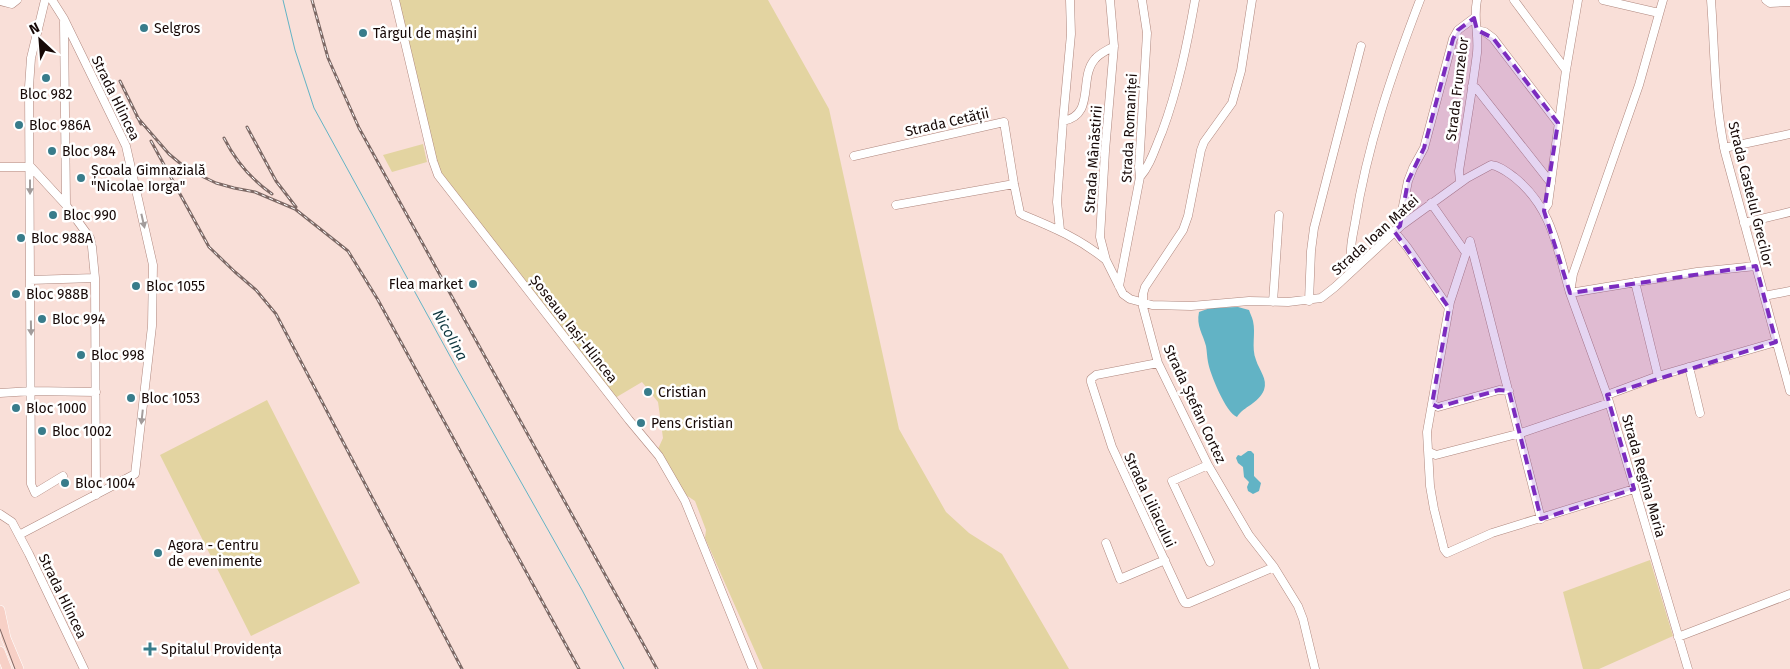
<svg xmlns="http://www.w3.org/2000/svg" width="1790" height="669" viewBox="0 0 1790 669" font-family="'Fira Sans',sans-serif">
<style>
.green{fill:#e3d4a1}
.water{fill:#62b3c5}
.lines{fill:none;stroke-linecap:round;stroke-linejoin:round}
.stream{stroke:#62b3c5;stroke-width:1}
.minor-casing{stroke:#af877e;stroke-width:9}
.major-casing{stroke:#fff;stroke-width:10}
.minor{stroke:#fff;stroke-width:8}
.major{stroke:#f7d0c6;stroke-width:9}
.tram{stroke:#7d6965;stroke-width:1}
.rail-casing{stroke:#7d6965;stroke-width:3}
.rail{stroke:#fff;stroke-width:1;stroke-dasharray:4;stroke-linecap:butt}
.oneway{fill:#a29c9b}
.marked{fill:#7b2cbf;fill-opacity:0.2;stroke:#7b2cbf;stroke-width:4;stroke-dasharray:10 6;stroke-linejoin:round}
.poi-dot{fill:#387c8b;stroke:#fff;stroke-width:2}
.labels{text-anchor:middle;stroke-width:5;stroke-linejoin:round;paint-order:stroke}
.poi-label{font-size:14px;fill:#160806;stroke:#fff;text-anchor:start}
.street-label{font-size:14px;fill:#160806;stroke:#fff}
.water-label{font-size:15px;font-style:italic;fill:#0e363e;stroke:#fff}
</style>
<rect width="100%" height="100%" fill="#f9dfd8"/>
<path class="green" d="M 397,0 L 768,0 L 829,109 L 899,429 L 946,512 L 969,533 L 1002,554 L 1069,669 L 763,669 L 705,538 L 706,530 L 695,501 L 686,495 L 658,449 L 663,438 L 658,402 L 642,382 L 615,398 L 437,173 Z
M 423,144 L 427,162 L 392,172 L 383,155 Z
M 267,400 L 360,583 L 251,636 L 160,455 Z
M 1650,560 L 1673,636 L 1599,669 L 1583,669 L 1563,592 Z"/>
<path class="water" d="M 1238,307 L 1249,310 C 1250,313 1252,317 1253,321 C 1256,334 1251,347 1256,360 C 1259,370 1268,379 1264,390 C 1258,404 1244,406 1237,417 C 1226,413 1210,374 1208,362 C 1207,357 1207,352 1206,346 C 1203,334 1196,326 1199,312 L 1210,308 Z
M 1248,451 L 1251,451 L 1254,454 L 1254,476 L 1261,483 L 1259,491 L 1253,494 L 1248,491 L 1247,487 L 1249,482 L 1244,477 L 1243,467 L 1238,463 L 1236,458 L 1238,455 L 1241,456 Z"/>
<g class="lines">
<path class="stream" d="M 283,0 L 295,50 L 314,108 L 456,367 L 582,590 L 624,669"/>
<g class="minor-casing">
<path id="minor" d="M 45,0 L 31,58 L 29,87 L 31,484 L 35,493 L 63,476
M 395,0 L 433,161 L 438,175 L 629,420 L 659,456 L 685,501 L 753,669
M 1110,0 L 1114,46 L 1105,151 L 1100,237 L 1106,260 L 1123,294 L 1130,299 L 1152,305 L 1191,306 L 1249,301 L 1288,302 L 1321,298 L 1335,287 L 1402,225 L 1467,178 L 1491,165 C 1500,166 1507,172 1514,177 C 1552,207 1557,248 1570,293 L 1697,272 L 1756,266
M 1252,0 L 1241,71 L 1232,103 L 1204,142 L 1201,150 L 1188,216 L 1183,230 L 1145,287 L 1143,294 L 1143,307 L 1158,363 L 1208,465 L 1249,535 L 1274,567 L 1298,606 L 1303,619 L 1315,669
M 1514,0 L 1566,70
M 1603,0 L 1659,13
M 1663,0 L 1639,85 L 1573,274 L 1570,293 L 1607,395 L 1688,669
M 1711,0 C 1715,53 1714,100 1725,152 L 1790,391
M 1766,0 L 1770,3 L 1790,2
M 0,1 L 12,4 L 17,0
M 64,22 L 66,205
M 1477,30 L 1485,32 L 1493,38 L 1558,123
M 1472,86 L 1476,88 L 1551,183
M 1063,121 L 1071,34 L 1070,0
M 1724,148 L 1790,134
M 854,156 L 1004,122 L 1014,184 L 1020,213 L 1023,215 C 1055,228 1080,239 1106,260
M 0,167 L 31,167 L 66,205 L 90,238 L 92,247 L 95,278 L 96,495
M 1140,177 C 1151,164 1155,148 1162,132 C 1178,89 1187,45 1195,0
M 1460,182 L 1459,171 C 1465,132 1472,93 1477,53 C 1479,34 1473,19 1477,0
M 1431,203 L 1466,253
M 896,205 L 1014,184
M 1544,210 L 1548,204 L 1566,70 L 1578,0
M 1744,223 L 1790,212
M 1402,225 L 1401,216 L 1408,181 L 1413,168 L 1424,148 L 1453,39 L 1458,30 L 1474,18
M 1060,230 L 1057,202 L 1063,121 C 1096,115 1078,78 1095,59 C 1100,53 1108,50 1114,46
M 1394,231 L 1407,247 L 1449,308
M 1355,267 C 1347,256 1353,235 1355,223 C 1367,146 1392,73 1420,0
M 30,280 L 95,278
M 1119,286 L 1140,177 L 1139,167 L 1147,33 L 1142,0
M 1764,296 L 1790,291
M 1309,301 L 1311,251 L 1314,228 L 1361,46
M 1273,302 L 1279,215
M 1158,363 L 1096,375 L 1091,379 L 1091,382 L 1112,447 L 1183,600 L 1185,603 L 1189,603 L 1274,567
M 1689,367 L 1700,413
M 1658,376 L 1776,342
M 0,393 L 32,391 L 96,392
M 1607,395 L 1658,376 L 1635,282
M 1432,404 L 1438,407 L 1499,390 L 1509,391
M 1429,452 L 1436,455 L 1521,433 L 1609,403
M 1208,465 L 1172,481 L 1210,562
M 0,514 L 12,522 L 29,554 L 84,669
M 1541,519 L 1470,241 L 1450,302 L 1427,432 L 1430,486 L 1434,509 L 1444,549 L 1447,553 L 1492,533 L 1634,489
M 19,535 L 135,474 L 152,326 L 153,265 L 126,146 L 64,19 L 52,0
M 1106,543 L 1120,579 L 1165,560
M 1678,637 L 1790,594"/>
</g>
<g class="major-casing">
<path id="major" d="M 0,610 L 6,638 L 19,669
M 0,651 L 7,669"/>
</g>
<use href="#minor" class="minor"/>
<use href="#major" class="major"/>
<path class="tram" d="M 0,629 L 15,669"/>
<g class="rail-casing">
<path id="rail" d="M 312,0 L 328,58 L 359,128 L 657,669
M 120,81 L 141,124
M 137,117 L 169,154 L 187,169 L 216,183 L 234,188 L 255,192 L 295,209 L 348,251 L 378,300 L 579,669
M 247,127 L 276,181 L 296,207
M 224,138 C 235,160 252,180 272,194
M 151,141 L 209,247 L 235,272 L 256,290 L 276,314 L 462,669"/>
</g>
<use href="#rail" class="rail"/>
</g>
<defs><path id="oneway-solid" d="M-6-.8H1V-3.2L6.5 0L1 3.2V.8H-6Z" transform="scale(1.25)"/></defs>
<g class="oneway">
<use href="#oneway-solid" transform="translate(30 187) rotate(90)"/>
<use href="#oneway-solid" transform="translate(143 221) rotate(77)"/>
<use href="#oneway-solid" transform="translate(31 328) rotate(89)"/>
<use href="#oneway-solid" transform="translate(142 417) rotate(96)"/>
</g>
<path class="marked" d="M 1474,18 L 1477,30 L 1493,38 L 1558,123 L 1544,211 L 1570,293 L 1756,266 L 1776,342 L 1607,395 L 1634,489 L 1541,519 L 1509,391 L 1499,390 L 1438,407 L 1432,404 L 1449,308 L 1394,231 L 1400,226 L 1408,181 L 1424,148 L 1453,39 L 1458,30 Z"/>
<g class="poi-dot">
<circle cx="144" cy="28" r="5"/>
<circle cx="363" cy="33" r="5"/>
<circle cx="46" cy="78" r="5"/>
<circle cx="19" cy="125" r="5"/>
<circle cx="52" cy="151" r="5"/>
<circle cx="81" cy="178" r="5"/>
<circle cx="53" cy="215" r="5"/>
<circle cx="21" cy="238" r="5"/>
<circle cx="473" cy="284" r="5"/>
<circle cx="136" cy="286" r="5"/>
<circle cx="16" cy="294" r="5"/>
<circle cx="42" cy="319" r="5"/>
<circle cx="81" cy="355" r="5"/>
<circle cx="648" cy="392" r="5"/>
<circle cx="131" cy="398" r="5"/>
<circle cx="16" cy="408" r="5"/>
<circle cx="641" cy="423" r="5"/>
<circle cx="42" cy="431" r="5"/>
<circle cx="65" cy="483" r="5"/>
<circle cx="158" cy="553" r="5"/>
<path d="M147.5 641.5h5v5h5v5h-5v5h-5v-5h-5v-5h5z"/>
</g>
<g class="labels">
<g class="poi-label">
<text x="154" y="33">Selgros</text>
<text x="373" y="38">Târgul de mașini</text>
<text x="46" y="99" text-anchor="middle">Bloc 982</text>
<text x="29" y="130">Bloc 986A</text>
<text x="62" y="156">Bloc 984</text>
<text x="91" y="175">Școala Gimnazială<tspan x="91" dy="16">"Nicolae Iorga"</tspan></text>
<text x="63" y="220">Bloc 990</text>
<text x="31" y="243">Bloc 988A</text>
<text x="463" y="289" text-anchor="end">Flea market</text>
<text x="146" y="291">Bloc 1055</text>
<text x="26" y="299">Bloc 988B</text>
<text x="52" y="324">Bloc 994</text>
<text x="91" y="360">Bloc 998</text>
<text x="658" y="397">Cristian</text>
<text x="141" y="403">Bloc 1053</text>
<text x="26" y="413">Bloc 1000</text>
<text x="651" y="428">Pens Cristian</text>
<text x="52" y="436">Bloc 1002</text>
<text x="75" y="488">Bloc 1004</text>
<text x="168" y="550">Agora - Centru<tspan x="168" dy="16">de evenimente</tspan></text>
<text x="161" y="654">Spitalul Providența</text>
</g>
<g class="street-label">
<text transform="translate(1457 89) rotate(-83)" y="5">Strada Frunzelor</text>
<text transform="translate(116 98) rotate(64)" y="5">Strada Hlincea</text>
<text transform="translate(947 122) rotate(-13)" y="5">Strada Cetății</text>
<text transform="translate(1129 128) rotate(-87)" y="5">Strada Romaniței</text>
<text transform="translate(1093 159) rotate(-86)" y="5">Strada Mânăstirii</text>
<text transform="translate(1751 194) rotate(76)" y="5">Strada Castelul Grecilor</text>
<text transform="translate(1375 235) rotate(-42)" y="5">Strada Ioan Matei</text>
<text transform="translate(574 329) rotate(52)" y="5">Șoseaua Iași-Hlincea</text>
<text transform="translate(1195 404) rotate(65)" y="5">Strada Ștefan Cortez</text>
<text transform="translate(1644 476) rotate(74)" y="5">Strada Regina Maria</text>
<text transform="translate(1150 500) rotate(65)" y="5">Strada Liliacului</text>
<text transform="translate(63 596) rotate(64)" y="5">Strada Hlincea</text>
</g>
<g class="water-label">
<text transform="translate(450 335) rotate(61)" y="5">Nicolina</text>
</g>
</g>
<g transform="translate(40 40) rotate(334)" stroke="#ffffff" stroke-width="4" paint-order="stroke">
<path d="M0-4L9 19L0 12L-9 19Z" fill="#160806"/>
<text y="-8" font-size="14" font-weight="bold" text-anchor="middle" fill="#160806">N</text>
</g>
</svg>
